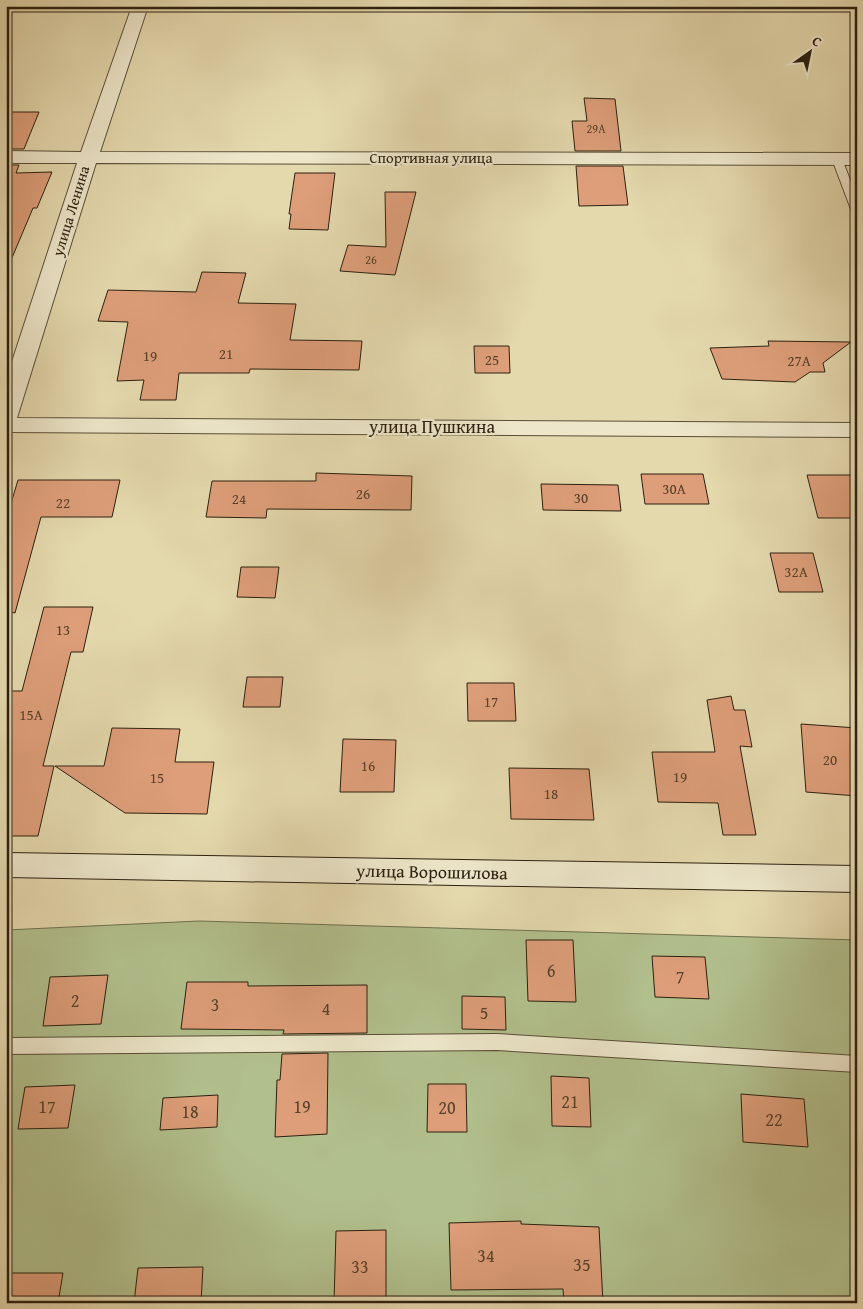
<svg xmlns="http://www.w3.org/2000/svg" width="863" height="1309" viewBox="0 0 863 1309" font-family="'Gentium Book Plus',serif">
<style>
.green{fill:#b1bf8c;stroke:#6e704e}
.building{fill:#dd9e79;stroke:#2c2010}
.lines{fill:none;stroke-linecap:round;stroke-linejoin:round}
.lane-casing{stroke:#5a4e37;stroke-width:2}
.street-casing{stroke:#5a4e37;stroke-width:2}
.secondary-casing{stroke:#2c2010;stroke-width:2}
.lane{fill:#ede6ca;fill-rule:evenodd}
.street{fill:#ede6ca;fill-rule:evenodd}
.secondary{fill:#ede6ca;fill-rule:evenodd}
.labels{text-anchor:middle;stroke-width:4.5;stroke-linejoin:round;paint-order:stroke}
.far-number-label{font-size:12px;fill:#58402a}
.far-street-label{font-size:15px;fill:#2c2010;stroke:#ede6ca}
.number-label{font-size:15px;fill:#58402a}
.street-label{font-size:18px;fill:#2c2010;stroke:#ede6ca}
.near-number-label{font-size:18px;fill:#58402a}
</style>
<rect width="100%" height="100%" fill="#e4d8ad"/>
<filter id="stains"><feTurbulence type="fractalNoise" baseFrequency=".004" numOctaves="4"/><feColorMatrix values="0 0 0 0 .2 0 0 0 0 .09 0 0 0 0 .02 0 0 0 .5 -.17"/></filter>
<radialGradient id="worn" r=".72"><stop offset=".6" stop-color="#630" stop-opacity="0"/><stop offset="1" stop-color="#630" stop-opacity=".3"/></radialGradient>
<path class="green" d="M 199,921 L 857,940 L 857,1303 L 6,1303 L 6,930 Z"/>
<path class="building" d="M 584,98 L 615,99 L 621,151 L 575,151 L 572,121 L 587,121 Z
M 6,112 L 39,112 L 24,149 L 6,149 Z
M 6,165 L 19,165 L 16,173 L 52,172 L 37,208 L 33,208 L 6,272 Z
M 576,166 L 623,166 L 628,205 L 579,206 Z
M 295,173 L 335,173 L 328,230 L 289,229 L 291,214 L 289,214 Z
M 385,192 L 416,192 L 395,275 L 340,271 L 348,245 L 386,247 Z
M 202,272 L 246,273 L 238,303 L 296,304 L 290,340 L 362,341 L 359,370 L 250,369 L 249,373 L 179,373 L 176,400 L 140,400 L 144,380 L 117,381 L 128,322 L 98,321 L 108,290 L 196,292 Z
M 768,341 L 851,342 L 823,363 L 825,372 L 810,372 L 795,382 L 722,379 L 710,348 L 769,346 Z
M 474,346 L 509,346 L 510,373 L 475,373 Z
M 316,473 L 412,476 L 411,510 L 267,509 L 266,518 L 206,517 L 212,481 L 316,481 Z
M 641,474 L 703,474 L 709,504 L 645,504 Z
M 807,475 L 857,475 L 857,518 L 818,518 Z
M 18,480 L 120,480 L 112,517 L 41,517 L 15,613 L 6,611 L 6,520 Z
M 541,484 L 618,485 L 621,511 L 543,510 Z
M 770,553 L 813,553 L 823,592 L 779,592 Z
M 241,567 L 279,567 L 275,598 L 237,597 Z
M 44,607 L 93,607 L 83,652 L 71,652 L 43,766 L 54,766 L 38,836 L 6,836 L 6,691 L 22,691 Z
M 247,677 L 283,677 L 280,707 L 243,707 Z
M 467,683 L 514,683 L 516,721 L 468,721 Z
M 731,696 L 734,710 L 745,710 L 752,747 L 740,746 L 756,835 L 723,835 L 718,803 L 658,802 L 652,752 L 715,752 L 707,700 Z
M 801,724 L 857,728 L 857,796 L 806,792 Z
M 112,728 L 180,729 L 175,762 L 214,762 L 207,814 L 125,813 L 55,766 L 104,766 Z
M 343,739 L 396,740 L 394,792 L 340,792 Z
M 509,768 L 589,769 L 594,820 L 511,819 Z
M 526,940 L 573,940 L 576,1002 L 528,1001 Z
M 652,956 L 705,957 L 709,999 L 655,997 Z
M 108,975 L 101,1024 L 43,1026 L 50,977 Z
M 187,982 L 248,982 L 248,986 L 367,985 L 367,1033 L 283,1034 L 284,1030 L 181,1029 Z
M 462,996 L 505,997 L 506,1030 L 462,1029 Z
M 328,1053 L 327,1134 L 275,1137 L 277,1080 L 280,1080 L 282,1054 Z
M 551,1076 L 589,1078 L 591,1127 L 552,1126 Z
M 428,1084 L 466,1084 L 467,1132 L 427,1132 Z
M 75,1085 L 68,1128 L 18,1129 L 25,1087 Z
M 741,1094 L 804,1099 L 808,1147 L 743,1142 Z
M 218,1095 L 217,1127 L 160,1130 L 163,1098 Z
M 521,1221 L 521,1224 L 599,1227 L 603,1303 L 564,1303 L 563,1289 L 451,1290 L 449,1223 Z
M 386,1230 L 386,1303 L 334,1303 L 336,1231 Z
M 203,1267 L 201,1303 L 134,1303 L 138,1268 Z
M 6,1273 L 63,1273 L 58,1303 L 6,1303 Z"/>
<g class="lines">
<g class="lane-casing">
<path id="lane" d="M 837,156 L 842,159 L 857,198 L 857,215 L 852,212 L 832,159 Z
M 497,1034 L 857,1056 L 857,1072 L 497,1050 L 6,1054 L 6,1038 Z"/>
</g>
<g class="street-casing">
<path id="street" d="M 132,6 L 148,6 L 100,152 L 857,153 L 857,165 L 96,163 L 17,418 L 857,423 L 857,437 L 6,432 L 6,380 L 77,163 L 6,163 L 6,151 L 81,152 Z"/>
</g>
<g class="secondary-casing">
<path id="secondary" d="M 6,853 L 857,866 L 857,892 L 6,877 Z"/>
</g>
<use href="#lane" class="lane"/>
<use href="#street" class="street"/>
<use href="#secondary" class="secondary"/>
</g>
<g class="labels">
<g class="far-number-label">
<text x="596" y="133">29А</text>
<text x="371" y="264">26</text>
</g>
<g class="far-street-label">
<text x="431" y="163">Спортивная улица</text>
<text transform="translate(71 211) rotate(-73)" y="5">улица Ленина</text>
</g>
<g class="number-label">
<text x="226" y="359">21</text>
<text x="150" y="361">19</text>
<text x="492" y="365">25</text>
<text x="799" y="366">27А</text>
<text x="674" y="494">30А</text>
<text x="363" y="499">26</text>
<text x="581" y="503">30</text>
<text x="239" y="504">24</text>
<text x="63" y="508">22</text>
<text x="796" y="577">32А</text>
<text x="63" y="635">13</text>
<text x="491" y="707">17</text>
<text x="31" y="720">15А</text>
<text x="830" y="765">20</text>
<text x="368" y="771">16</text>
<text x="680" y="782">19</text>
<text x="157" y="783">15</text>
<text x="551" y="799">18</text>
</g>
<g class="street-label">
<text x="432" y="433">улица Пушкина</text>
<text transform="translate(432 872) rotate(1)" y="6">улица Ворошилова</text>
</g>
<g class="near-number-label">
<text x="551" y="977">6</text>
<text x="680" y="983">7</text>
<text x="75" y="1007">2</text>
<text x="215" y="1011">3</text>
<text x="326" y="1015">4</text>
<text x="484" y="1019">5</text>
<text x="570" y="1108">21</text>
<text x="47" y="1113">17</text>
<text x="302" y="1113">19</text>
<text x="447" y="1114">20</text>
<text x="190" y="1118">18</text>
<text x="774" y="1126">22</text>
<text x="486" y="1262">34</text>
<text x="582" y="1271">35</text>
<text x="360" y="1273">33</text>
</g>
</g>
<rect width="863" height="1309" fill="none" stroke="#e4d8ad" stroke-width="25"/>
<rect x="8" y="8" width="848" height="1294" fill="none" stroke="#2c2010" stroke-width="2.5"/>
<rect x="12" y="12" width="838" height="1284" fill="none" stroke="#2c2010"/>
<g transform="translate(810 52) rotate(33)" stroke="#ede6ca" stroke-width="4" paint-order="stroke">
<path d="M0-4L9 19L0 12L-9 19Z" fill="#2c2010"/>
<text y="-8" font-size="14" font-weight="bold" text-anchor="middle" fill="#2c2010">С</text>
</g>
<rect width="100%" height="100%" filter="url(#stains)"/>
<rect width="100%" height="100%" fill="url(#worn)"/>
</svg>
